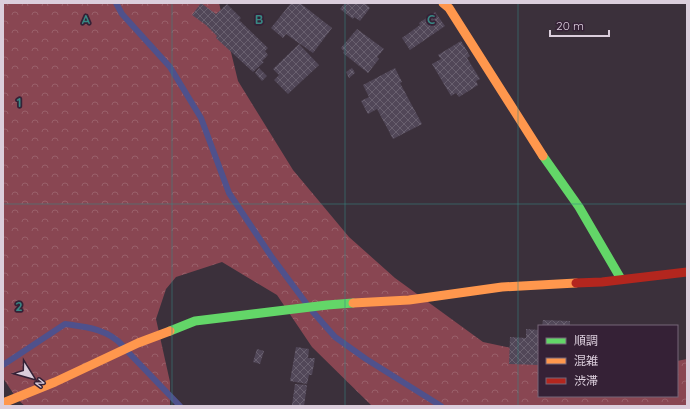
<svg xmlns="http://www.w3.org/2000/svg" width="690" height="409" viewBox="0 0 690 409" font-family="Quicksand,'Noto Sans JP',sans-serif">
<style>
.forest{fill:url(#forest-crowns)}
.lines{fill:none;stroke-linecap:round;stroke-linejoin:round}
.stream{stroke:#4f518c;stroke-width:6}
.building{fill:url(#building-cross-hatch)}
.fast{stroke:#63d668;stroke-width:9}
.slow{stroke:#ff974d;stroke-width:9}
.jam{stroke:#b3261e;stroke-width:9}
.grid{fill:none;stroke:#388884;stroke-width:1;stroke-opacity:0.55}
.grid-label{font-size:13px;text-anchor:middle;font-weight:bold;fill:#388884;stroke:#352136;stroke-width:3.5;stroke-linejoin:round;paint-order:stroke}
</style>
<defs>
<pattern id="forest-crowns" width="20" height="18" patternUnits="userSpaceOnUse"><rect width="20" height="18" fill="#894652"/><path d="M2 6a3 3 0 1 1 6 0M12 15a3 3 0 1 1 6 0" fill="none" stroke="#99606a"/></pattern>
<pattern id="building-cross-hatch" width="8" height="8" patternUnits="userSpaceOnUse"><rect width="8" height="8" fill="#514758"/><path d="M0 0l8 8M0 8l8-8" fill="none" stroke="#69606f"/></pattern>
</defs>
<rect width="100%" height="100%" fill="#3b303b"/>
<path class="forest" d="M 3,3 L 219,3 L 238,81 L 293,170 L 349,237 L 395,278 L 483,342 L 539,354 L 539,396 L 677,396 L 677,361 L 687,359 L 687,406 L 372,406 L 312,347 L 277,295 L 222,262 L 176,277 L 166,289 L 156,319 L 170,382 L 170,406 L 25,406 L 17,399 L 3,378 Z"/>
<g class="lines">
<path class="stream" d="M 116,3 L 122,14 L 170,67 L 201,118 L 229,193 L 271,256 L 306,303
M 313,312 L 335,337 L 366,359 L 441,406
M 129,353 L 180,406
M 3,365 L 65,324 C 86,327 108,329 123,346"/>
</g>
<path class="building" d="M 201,3 L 216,14 L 227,4 L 241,18 L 239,20 L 268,48 L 265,51 L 268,55 L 262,61 L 264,62 L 253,72 L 216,38 L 217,36 L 206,25 L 192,15 Z
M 291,3 L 300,3 L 332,28 L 313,53 L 286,34 L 283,38 L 271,28 Z
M 345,3 L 365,3 L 370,8 L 360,21 L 354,17 L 353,19 L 340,9 Z
M 435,12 L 445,26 L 410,50 L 402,38 L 420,25 L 419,23 Z
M 357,29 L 384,49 L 377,57 L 379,59 L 368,73 L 343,53 L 344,51 L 341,48 Z
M 461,41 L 470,56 L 467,58 L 480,79 L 476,81 L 478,85 L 459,97 L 456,93 L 451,96 L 432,64 L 441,59 L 438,55 Z
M 299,44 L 319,65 L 288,94 L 274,80 L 279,75 L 273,69 Z
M 259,68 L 267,76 L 262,81 L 255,73 Z
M 352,68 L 355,73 L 349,78 L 346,72 Z
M 395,68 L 402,82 L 400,83 L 422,124 L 393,139 L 377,109 L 368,114 L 361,101 L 369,97 L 363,85 Z
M 543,320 L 570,321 L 570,326 L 542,326 Z
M 526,329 L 539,330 L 539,365 L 509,364 L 510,337 L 526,338 Z
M 296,347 L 309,349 L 308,358 L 315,358 L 312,375 L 309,375 L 307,384 L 290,381 Z
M 257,349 L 264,351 L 260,364 L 253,362 Z
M 295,384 L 307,385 L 304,406 L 292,405 Z"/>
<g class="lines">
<path class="fast" d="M 543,156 L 579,207 L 621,279
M 170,331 L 195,321 L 327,305 L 353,303"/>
<path class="slow" d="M 443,3 L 449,8 L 543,156
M 353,303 L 409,300 L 502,287 L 576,283
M 3,403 L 55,382 L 138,343 L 170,331"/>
<path class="jam" d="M 576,283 L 602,282 L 687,272"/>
</g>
<path class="grid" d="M 172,3 L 172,406M 345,3 L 345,406M 518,3 L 518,406M 3,204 L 687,204"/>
<g class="grid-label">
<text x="86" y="24">A</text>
<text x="259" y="24">B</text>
<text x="431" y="24">C</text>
<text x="19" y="107">1</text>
<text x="19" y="311">2</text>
</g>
<rect width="690" height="409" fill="none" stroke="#dbcedc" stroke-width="8"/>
<rect x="538" y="325" width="140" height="72" fill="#352136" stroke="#776678"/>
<rect x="546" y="338" width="20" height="6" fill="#63d668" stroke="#776678"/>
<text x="574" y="345" font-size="12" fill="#dbcedc">順調</text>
<rect x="546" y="358" width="20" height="6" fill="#ff974d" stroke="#776678"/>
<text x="574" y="365" font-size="12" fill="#dbcedc">混雑</text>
<rect x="546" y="378" width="20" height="6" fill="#b3261e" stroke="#776678"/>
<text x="574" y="385" font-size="12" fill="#dbcedc">渋滞</text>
<g transform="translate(32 377) rotate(127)" stroke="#352136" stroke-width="3" paint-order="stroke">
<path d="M0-3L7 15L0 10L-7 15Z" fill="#dbcedc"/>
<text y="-6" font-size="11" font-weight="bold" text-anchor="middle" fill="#dbcedc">N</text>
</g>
<path d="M550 30v6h59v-6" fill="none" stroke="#dbcedc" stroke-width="2"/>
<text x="556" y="30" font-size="12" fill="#dbcedc" stroke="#352136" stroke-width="3" paint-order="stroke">20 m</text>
</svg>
